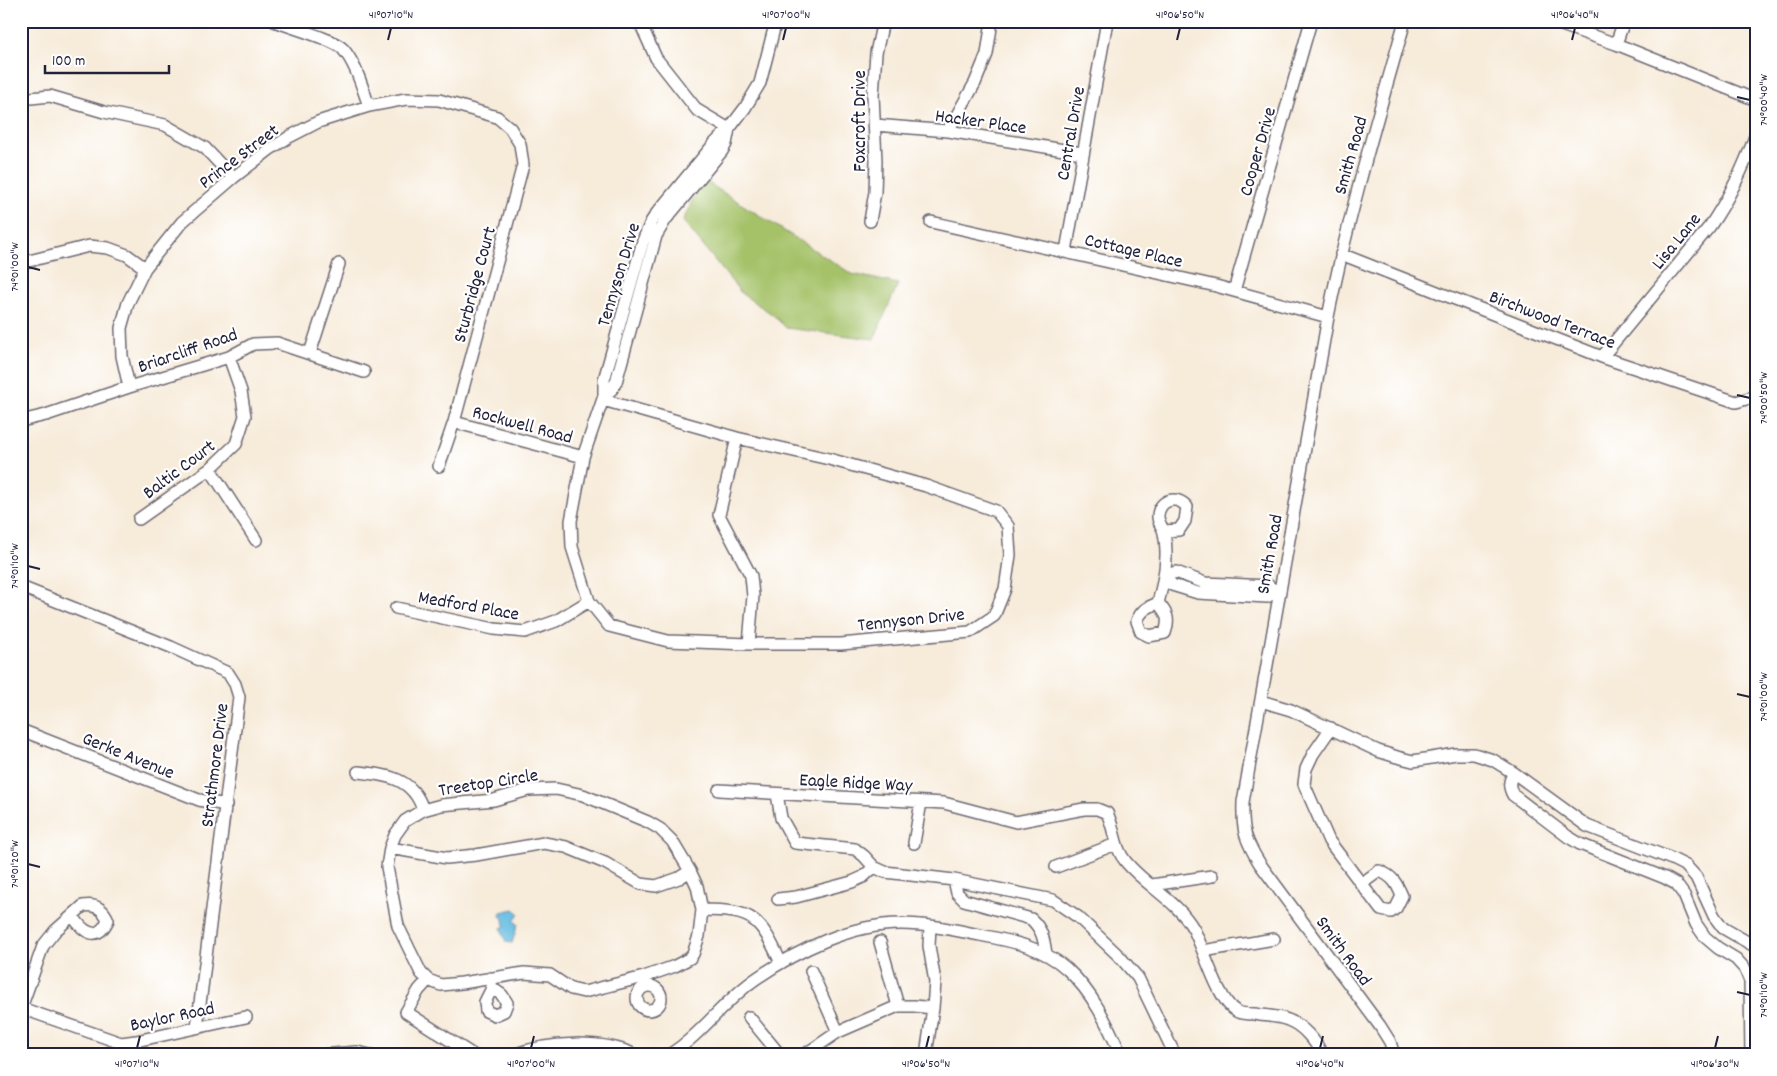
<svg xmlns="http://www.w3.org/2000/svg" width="1777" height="1076" viewBox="0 0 1777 1076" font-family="Dekko,sans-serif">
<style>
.green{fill:#a5c269;stroke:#647252}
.water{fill:#63bbe0;stroke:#426e8e}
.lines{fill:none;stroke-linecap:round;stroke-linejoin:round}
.minor-casing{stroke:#6d6872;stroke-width:14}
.minor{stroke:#fff;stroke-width:11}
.ticks{fill:none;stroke:#22223b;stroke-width:2}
.labels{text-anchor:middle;stroke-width:4.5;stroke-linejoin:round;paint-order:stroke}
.street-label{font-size:19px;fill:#22223b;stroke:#fff}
.neatline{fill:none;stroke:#22223b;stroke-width:2}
.ticks-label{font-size:12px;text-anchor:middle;fill:#22223b}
</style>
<rect width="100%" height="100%" fill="#fff"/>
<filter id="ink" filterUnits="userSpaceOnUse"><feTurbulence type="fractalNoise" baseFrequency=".02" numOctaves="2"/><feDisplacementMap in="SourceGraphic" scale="10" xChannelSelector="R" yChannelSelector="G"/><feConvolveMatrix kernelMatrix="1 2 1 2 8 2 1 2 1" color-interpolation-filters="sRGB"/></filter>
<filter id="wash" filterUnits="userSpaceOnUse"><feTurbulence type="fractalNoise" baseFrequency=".0096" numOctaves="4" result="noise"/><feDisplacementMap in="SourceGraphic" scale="20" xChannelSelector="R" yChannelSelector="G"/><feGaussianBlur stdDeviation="1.12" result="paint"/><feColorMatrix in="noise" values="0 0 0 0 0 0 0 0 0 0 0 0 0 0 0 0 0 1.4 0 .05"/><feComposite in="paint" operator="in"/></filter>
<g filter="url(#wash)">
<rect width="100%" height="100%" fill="#f7ebd9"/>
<path class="green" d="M 702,179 L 852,274 L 898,284 L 874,339 L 786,328 L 772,314 L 742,294 L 683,221 Z"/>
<path class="water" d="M 514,909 L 519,913 L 514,921 L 518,924 L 512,943 L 506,942 L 501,928 L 505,926 L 504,919 L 500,916 L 501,912 Z"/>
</g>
<g filter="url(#ink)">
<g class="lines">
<g class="minor-casing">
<path id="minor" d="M 274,21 C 289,27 334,39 343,49 C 356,64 362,87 369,106
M 633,21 L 641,25 L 656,58 L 697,110 L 729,129 L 745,108 L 760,83 L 776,21
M 1550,21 L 1616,44 L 1756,100
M 1616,44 L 1624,21
M 21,99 L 50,96 L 104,112 L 165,125 L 205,148 L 233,178
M 875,125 L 948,131 L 1082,153
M 948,131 L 975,83 L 987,54 L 992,21
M 870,221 L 875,192 L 876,161 L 873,95 L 876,53 L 883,21
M 931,222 L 1216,286 L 1328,317
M 1066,251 L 1107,21
M 1341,254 L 1602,357 L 1736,402 L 1756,396
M 21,263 L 89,246 L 108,248 L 127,255 L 145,268
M 1234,291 L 1311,21
M 310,353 L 339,264
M 1602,357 L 1710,226 C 1730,197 1744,167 1756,134
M 129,387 L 122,356 L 121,328 L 128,303 L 145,268 L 182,222 L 233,178 L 269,150 L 289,137 L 318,122 L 369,106 L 406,99 L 439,100 L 497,117 L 510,128 L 520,144 L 523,165 L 454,422 L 439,466
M 603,400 L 737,438 L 829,459 L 926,486 L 996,511 L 1008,526 L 1010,555 L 1005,589 L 994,616 L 970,632 L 841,644 L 749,644 L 668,641 L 609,626 L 589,601 L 572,547 L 571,521 L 583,457 L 604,396 L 604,380 L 643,241 L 651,222 L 657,213 L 714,144 L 729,129 L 726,144 L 722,151 L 666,219 L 656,236 L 616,382 L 612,389 L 604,396
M 21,421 L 46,415 L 129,387 L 229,357 L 253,344 L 277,343 L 364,372
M 454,422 L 583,457
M 737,438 L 719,515 L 751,576 L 753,596 L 749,644
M 210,469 L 256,540
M 139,519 L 210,469 L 236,444 L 245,416 L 241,391 L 229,357
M 21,587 L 171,647 L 228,673 L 235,684 L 239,697 L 197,1027
M 1275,591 L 1267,597 L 1198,593 L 1172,585 L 1165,576 L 1176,572 L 1205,583 L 1269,586 L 1275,591 L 1279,592
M 1158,603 C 1167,613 1170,619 1165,633 L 1149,636 L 1141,632 L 1137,621 C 1141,610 1148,607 1158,603 C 1164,580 1169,556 1164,533 C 1163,526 1157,523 1158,515 C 1160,499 1177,495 1187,507 L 1185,521 L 1179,530 L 1164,531
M 396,608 L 494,629 L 525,632 L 556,621 L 589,601
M 1261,701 L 1291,710 L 1378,751 L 1397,757 L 1413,761 L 1456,754 L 1474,754 L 1493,760 L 1514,773 L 1587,826 L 1672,859 L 1686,866 L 1696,877 L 1714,916 L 1723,928 L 1756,947
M 1331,728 L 1313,754 L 1306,769 L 1304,784 L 1329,841 L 1381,910 L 1391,912 L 1396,908 L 1402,896 C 1397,884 1393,876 1379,871 L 1361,884
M 21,730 L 199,800 L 226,805
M 358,772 C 388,775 413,778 423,810
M 1514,773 C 1509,781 1508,786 1513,795 L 1567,836 L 1580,844 L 1665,878 L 1676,884 L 1684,895 L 1696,924 L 1705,937 L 1718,948 L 1736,959 L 1745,969 L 1750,981 L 1751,1055
M 556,789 L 583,795 L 648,822 L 660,829 L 672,841 L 690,871 L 697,886 L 702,910 L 699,936 L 693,954 L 690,958 L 675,966 L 644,977 L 584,992 L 571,989 L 550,975 L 524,973 L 462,983 L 441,985 L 428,980 L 421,973 L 398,926 L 387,867 L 390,848 L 395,835 L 405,821 L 423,810 L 441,805 L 494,800 L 528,790 Z
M 719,790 L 944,803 L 1016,822 L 1084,809 L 1097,809 L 1107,813 C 1115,829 1114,848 1126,862 C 1147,887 1178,901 1194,930 C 1204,949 1218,1001 1236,1011 C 1240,1014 1249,1014 1254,1014 C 1265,1016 1278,1016 1288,1020 C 1302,1025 1316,1041 1322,1055
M 777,794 L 781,818 L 795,843 L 855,849 L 864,856 L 874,867 L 885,872 L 954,880 L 1053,900 L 1078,917 L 1120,957 L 1138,978 L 1175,1055
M 914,843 L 921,802
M 390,848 L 447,858 L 476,855 L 544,843 L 566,847 L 605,863 L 641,884 L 656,886 L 679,878 L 690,871
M 1056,867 L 1116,844
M 954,880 L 957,893 L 964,900 L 1031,919 C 1042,929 1044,939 1046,954
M 1152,885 L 1212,876
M 778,899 L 796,897 L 852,882 L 863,877 L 874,867
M 702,910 C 754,910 760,918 781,963
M 880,942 L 898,1006
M 1203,951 L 1274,939
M 811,971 L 838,1032
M 490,978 L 492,988 L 502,995 L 507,1003 L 504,1011 L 495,1015 L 486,1011 L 485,1002 L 492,988
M 428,980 L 419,990 L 406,1012 L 473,1055
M637 998a12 12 0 1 1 24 0a12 12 0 1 1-24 0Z
M 21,1008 L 121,1043 L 136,1041 L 246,1017
M 21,1008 L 43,946 L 55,931 L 83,906 C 95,904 103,908 108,920 C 97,943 83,932 73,916
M 749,1017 L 780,1055
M 322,1055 L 357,1052 L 370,1055
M 513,1055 C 546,1042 602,1039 635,1055
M 669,1055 C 703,1034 724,1000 757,978 C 798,950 851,924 901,924 C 928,924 954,930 980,935 C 1012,941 1042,947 1067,969 C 1093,993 1107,1023 1121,1055
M 804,1055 L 838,1032 L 898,1006 L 914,1006 L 933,1008
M 926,1055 L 933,1008 L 935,982 L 929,946 L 930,926
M 1394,1055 L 1390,1042 L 1380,1026 L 1260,864 C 1245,840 1242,830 1243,802 L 1328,317 C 1348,217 1377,119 1405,21"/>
</g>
<use href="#minor" class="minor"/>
</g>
</g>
<path class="ticks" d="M 388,40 L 391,28M 783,40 L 786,28M 1177,40 L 1180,28M 1572,40 L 1575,28M 1737,97 L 1750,100M 28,267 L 40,270M 1737,395 L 1750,398M 28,566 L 40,569M 1737,694 L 1750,697M 28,864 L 40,867M 1737,992 L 1750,995M 137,1048 L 140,1036M 531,1048 L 534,1036M 926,1048 L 929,1036M 1320,1048 L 1323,1036M 1715,1048 L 1718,1036"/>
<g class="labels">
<g class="street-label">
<text transform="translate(981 120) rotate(8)" y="7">Hacker Place</text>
<text transform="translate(858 121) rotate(-90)" y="7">Foxcroft Drive</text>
<text transform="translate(1069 133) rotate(-80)" y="7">Central Drive</text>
<text transform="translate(1256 151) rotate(-74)" y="7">Cooper Drive</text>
<text transform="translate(238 155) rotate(-37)" y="7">Prince Street</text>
<text transform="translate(1349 155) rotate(-74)" y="7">Smith Road</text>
<text transform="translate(1675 240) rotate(-51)" y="7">Lisa Lane</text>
<text transform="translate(1134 249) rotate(13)" y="7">Cottage Place</text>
<text transform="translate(617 274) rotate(-73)" y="7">Tennyson Drive</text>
<text transform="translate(473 284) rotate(-75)" y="7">Sturbridge Court</text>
<text transform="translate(1553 318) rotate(21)" y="7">Birchwood Terrace</text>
<text transform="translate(187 349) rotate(-19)" y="7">Briarcliff Road</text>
<text transform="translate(523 423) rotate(15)" y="7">Rockwell Road</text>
<text transform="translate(178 468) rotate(-37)" y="7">Baltic Court</text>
<text transform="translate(1268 554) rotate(-80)" y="7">Smith Road</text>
<text transform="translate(469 604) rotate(10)" y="7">Medford Place</text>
<text transform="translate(911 618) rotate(-6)" y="7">Tennyson Drive</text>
<text transform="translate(129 754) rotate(22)" y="7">Gerke Avenue</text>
<text transform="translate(213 765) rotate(-83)" y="7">Strathmore Drive</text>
<text transform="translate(488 781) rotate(-9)" y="7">Treetop Circle</text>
<text transform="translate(856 781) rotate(3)" y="7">Eagle Ridge Way</text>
<text transform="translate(1345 950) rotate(54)" y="7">Smith Road</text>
<text transform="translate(172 1015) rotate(-12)" y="7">Baylor Road</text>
</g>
</g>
<rect width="1777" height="1076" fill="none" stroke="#fff" stroke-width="55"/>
<path d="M45 65v8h124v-8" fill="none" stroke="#22223b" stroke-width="2.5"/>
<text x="52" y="65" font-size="15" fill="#22223b" stroke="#ffffff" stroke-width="4" paint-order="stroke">100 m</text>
<rect x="28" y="28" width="1722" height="1020" class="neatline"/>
<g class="ticks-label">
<text x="391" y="18">41°07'10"N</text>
<text x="786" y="18">41°07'00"N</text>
<text x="1180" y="18">41°06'50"N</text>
<text x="1575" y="18">41°06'40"N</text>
<text transform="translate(1763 100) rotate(-90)" y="4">74°00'40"W</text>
<text transform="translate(14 267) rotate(-90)" y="4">74°01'00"W</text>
<text transform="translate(1763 398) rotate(-90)" y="4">74°00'50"W</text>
<text transform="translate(14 566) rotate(-90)" y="4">74°01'10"W</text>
<text transform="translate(1763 697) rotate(-90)" y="4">74°01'00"W</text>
<text transform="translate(14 864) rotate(-90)" y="4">74°01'20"W</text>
<text transform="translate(1763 995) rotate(-90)" y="4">74°01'10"W</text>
<text x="137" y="1067">41°07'10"N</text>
<text x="531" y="1067">41°07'00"N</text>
<text x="926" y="1067">41°06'50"N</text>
<text x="1320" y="1067">41°06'40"N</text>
<text x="1715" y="1067">41°06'30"N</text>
</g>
</svg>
